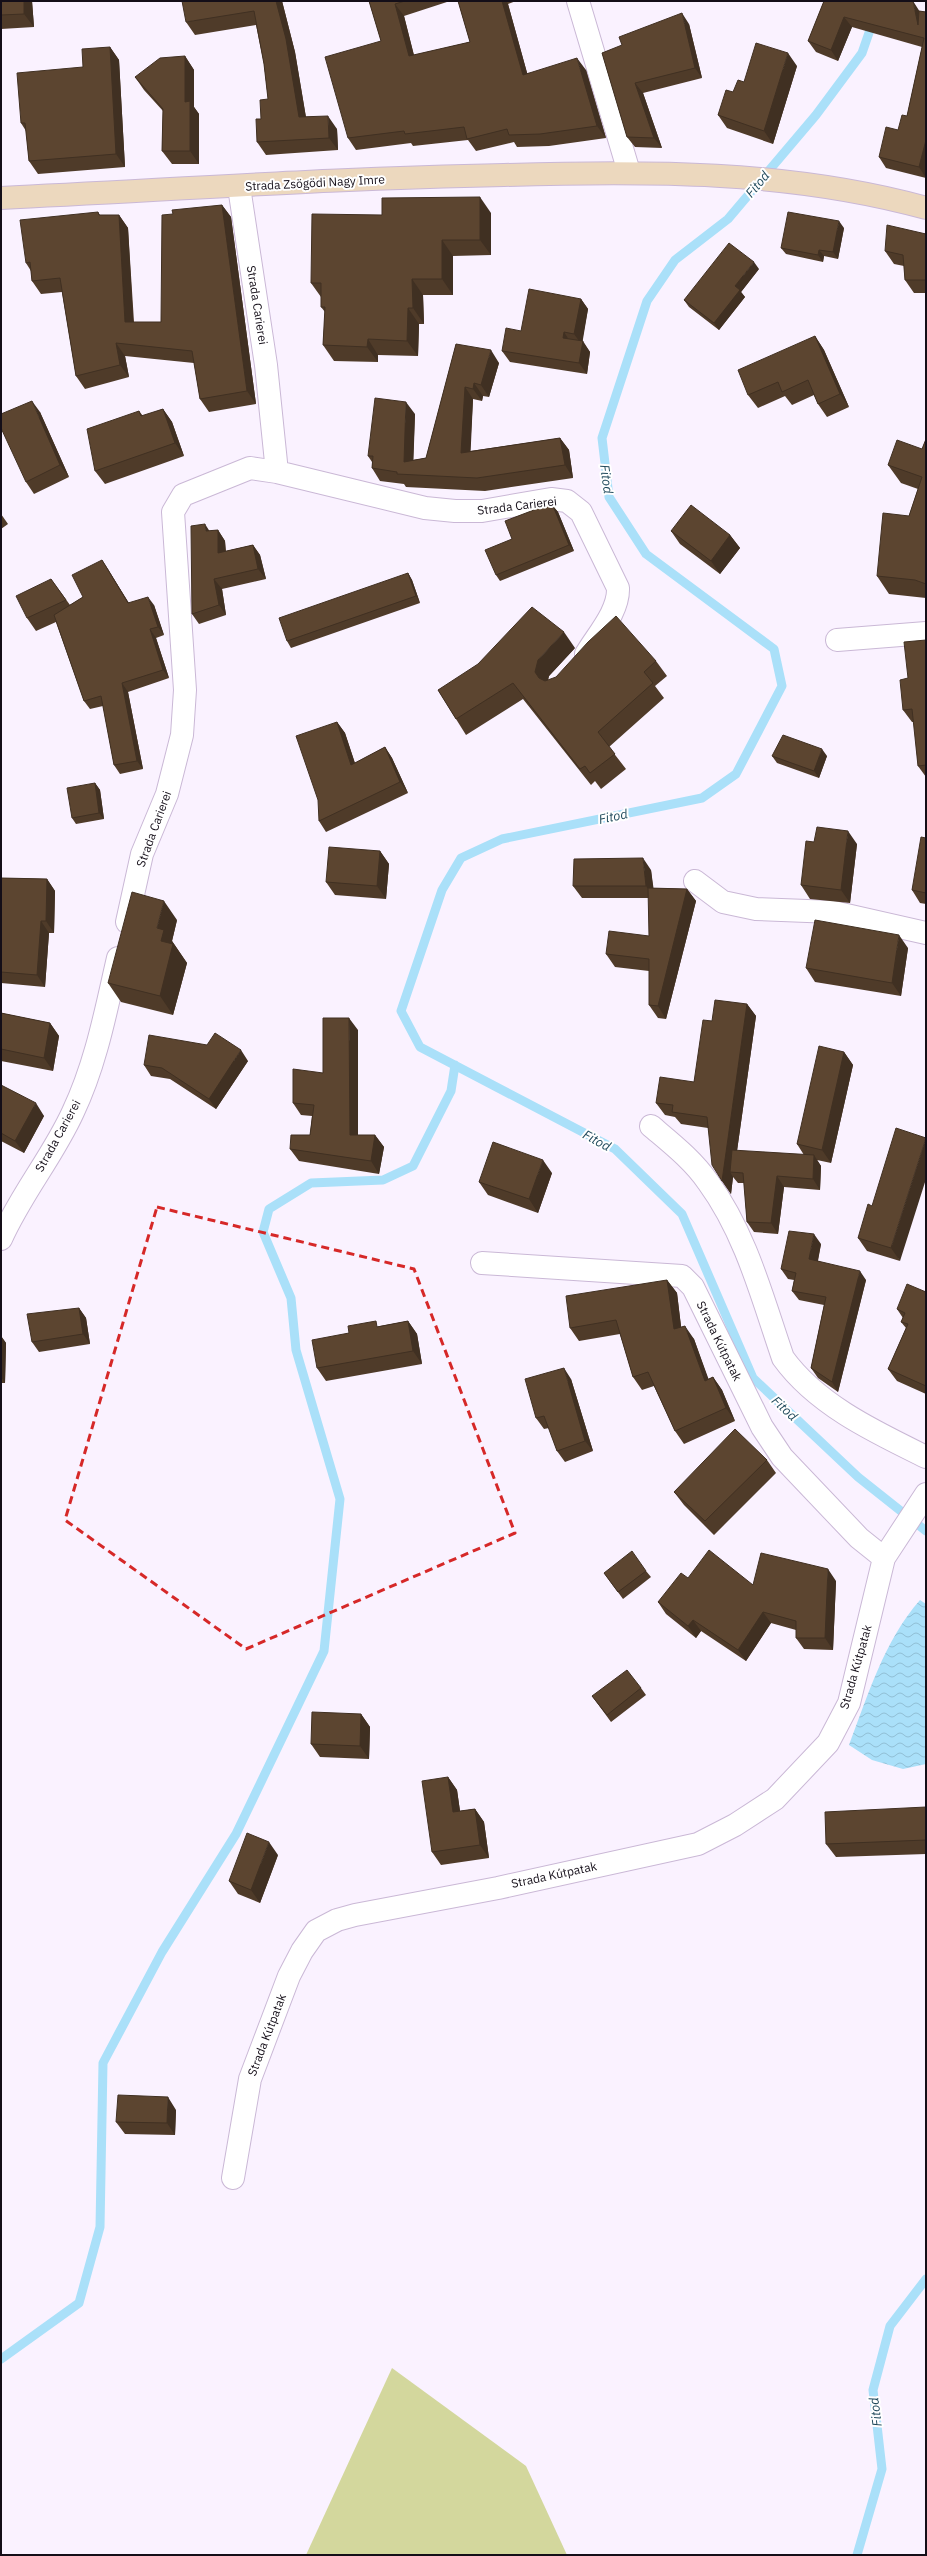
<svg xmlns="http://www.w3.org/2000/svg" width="927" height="2556" viewBox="0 0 927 2556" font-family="'IBM Plex Sans',sans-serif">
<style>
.grass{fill:#d3d79d}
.water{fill:url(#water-waves)}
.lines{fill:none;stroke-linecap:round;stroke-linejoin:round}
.stream{stroke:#aae0f9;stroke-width:9}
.minor-casing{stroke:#cab8d6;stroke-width:24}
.secondary-casing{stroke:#cab8d6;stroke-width:24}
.minor{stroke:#fff;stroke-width:22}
.secondary{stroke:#ecd8be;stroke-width:22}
.wall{fill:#4f3b29}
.shaded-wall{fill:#403022}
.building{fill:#5c4530;stroke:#403022}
.marked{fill:none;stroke:#d62828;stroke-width:3;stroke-dasharray:8 5;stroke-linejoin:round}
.labels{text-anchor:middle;stroke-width:4;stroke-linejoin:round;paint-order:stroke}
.street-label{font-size:12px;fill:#140e18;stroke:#fff}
.water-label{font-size:13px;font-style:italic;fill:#1e485a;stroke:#fff}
</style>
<defs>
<pattern id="water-waves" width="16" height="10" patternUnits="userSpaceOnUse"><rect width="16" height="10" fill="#aae0f9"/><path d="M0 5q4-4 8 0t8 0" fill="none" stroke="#91bfd5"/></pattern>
</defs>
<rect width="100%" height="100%" fill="#faf2ff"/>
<path class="grass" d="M 392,2368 L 526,2466 L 567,2555 L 306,2555 Z"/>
<path class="water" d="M 920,1600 L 926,1604 L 926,1764 L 903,1769 L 872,1760 L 849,1745 C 868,1695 884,1641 920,1600 Z"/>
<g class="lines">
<path class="stream" d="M 880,1 L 862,53 L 816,115 L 728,219 L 675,260 L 647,301 L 602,438 L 609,497 L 646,554 L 774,649 L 782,686 L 736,774 L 702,798 L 502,839 L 461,858 L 442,890 L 401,1011 L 420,1047 L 615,1149 L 682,1214 L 753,1378 L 858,1477 L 926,1531
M 1,2359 L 79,2303 L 100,2227 L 103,2063 L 162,1952 L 236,1834 L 324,1651 L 340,1499 L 296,1350 L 291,1298 L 263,1232 L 269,1209 L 311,1183 L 383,1180 L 413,1166 L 451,1091 L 455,1065
M 857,2555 L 882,2469 L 873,2390 L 890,2326 L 926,2279"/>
<g class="minor-casing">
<path id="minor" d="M 578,1 L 629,172
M 239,187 L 266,365 L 277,472
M 837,640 L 926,633
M 695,881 L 723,902 L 756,909 L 833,912 L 926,933
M 127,922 L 142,854 L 167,794 L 182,735 L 185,690 L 173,512 L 183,495 L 250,468 L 277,472 L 425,508 L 455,511 L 482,511 L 551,499 L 567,501 L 581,512 L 618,588 C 619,611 598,634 586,654
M 651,1126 C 671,1143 693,1160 708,1182 C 746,1234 762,1297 783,1358 C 817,1405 875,1432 926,1457
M 1,1239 C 21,1194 53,1156 73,1112 C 96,1064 106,1010 118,958
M 482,1263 L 682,1276 L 693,1287 L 762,1427 L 782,1457 L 859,1538 L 884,1558 L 926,1494
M 233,2178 L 250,2079 L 289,1976 L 302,1951 L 316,1931 L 337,1920 L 355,1915 L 498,1888 L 698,1844 L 735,1825 L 775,1799 L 828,1743 L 849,1703 L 884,1558"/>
</g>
<g class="secondary-casing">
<path id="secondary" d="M 1,198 C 169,190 337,178 504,175 C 645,171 789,170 926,208"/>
</g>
<use href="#minor" class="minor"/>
<use href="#secondary" class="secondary"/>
</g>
<path class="wall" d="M 1,1 L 32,1 L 34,27 L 1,29 Z
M 282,1 L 295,52 L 306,117 L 337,129 L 338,150 L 266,155 L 257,142 L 261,119 L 268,99 L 264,64 L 256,25 L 195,35 L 186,22 Z
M 369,1 L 450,1 L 404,16 L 414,55 L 470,42 L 458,1 L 516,1 L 508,4 L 527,73 L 586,70 L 606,138 L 549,146 L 517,147 L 514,142 L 476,151 L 468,140 L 413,146 L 411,143 L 356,150 L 348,138 L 381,41 Z
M 824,1 L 926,12 L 926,178 L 886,168 L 879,157 L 898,130 L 907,116 L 922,47 L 852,27 L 838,61 L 816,52 L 808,41 Z
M 689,24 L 702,78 L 643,93 L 662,148 L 635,147 L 627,137 L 602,53 Z
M 110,47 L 119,60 L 125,167 L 38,174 L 29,161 L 26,131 L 21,123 L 83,67 Z
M 185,56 L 194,70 L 194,107 L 199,114 L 199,164 L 172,164 L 162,151 L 163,111 L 144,90 L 135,77 Z
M 797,66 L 773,144 L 727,128 L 718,115 L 733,92 L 744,82 Z
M 222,205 L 231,217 L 256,404 L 209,412 L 200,399 L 194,363 L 125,356 L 129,377 L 85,389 L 76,376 L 62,292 L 41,294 L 32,281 L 31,271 L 26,263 L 98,212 L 100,215 L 119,215 L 128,228 L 134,322 L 161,322 L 173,214 Z
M 491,213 L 491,255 L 453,256 L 453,295 L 423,295 L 424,324 L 419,324 L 418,356 L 378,355 L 378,362 L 334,361 L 323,345 L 325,312 L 321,307 L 321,297 L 311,283 L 382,215 Z
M 844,228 L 838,259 L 824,256 L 823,262 L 786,254 L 781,248 Z
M 926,234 L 926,293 L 914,293 L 905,280 L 904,266 L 894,264 L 885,251 Z
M 759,269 L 741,292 L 745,297 L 719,330 L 689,307 L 684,300 Z
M 581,299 L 588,309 L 582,341 L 590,352 L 587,374 L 510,362 L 502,351 L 521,331 Z
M 815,336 L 824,350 L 849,407 L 827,417 L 818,404 L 814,395 L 792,405 L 785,396 L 758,408 L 748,395 Z
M 456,344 L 499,363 L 489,397 L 483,396 L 482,401 L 473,399 L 470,451 L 560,438 L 569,450 L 573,478 L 485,491 L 406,487 L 404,484 L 380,481 L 372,468 L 372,462 L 368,456 L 415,414 L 413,460 L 426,458 Z
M 163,409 L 172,422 L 184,456 L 105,484 L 95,471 L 139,411 L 143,416 Z
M 40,412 L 69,477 L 34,494 L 26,482 Z
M 926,439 L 926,598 L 889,594 L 877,576 L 909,516 L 918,489 L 901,483 L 888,465 L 922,449 Z
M 553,506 L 558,512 L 574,551 L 500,581 L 496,575 L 512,539 Z
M 1,514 L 8,524 L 1,529 Z
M 218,530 L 225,541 L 226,551 L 253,545 L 260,555 L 266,579 L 222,589 L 226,615 L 199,624 L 192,614 L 210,531 Z
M 671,531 L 730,535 L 740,548 L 720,574 L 680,544 Z
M 102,560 L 129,603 L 154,605 L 164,635 L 156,638 L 169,678 L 128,692 L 143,769 L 120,774 L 114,765 L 103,706 L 90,709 L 84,701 L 56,622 L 36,631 L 27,618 L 51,579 L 70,605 L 83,597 Z
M 408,573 L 412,580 L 420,603 L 291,648 L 287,641 Z
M 926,640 L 926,777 L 918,766 L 914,722 L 912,722 L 903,710 L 908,678 Z
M 575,648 L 549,676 L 548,680 L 656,661 L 667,676 L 655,686 L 664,698 L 609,747 L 626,769 L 601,789 L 595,781 L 591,785 L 523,699 L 466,735 L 456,719 L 438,690 Z
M 337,722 L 345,733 L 355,763 L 385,747 L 392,758 L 408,793 L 326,832 L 319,821 Z
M 772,756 L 827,756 L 819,778 L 777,763 Z
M 95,783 L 100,790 L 104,819 L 76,824 L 72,818 Z
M 926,838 L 926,904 L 920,903 L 912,890 Z
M 814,842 L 857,844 L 850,903 L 810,899 L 801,885 Z
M 380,851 L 389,864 L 386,899 L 335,895 L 326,882 Z
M 651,870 L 653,888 L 687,889 L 696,901 L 666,1019 L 658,1018 L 649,1005 L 649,971 L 615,967 L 606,954 L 649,936 L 649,898 L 582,898 L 573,886 Z
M 1,878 L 47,879 L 55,891 L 54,933 L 49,933 L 45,987 L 1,983 Z
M 177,920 L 172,941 L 187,963 L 173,1015 L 121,1002 L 108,983 Z
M 908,948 L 901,996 L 815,982 L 806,968 Z
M 747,1004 L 756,1016 L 737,1151 L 804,1155 L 797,1144 L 844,1052 L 853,1065 L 831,1163 L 817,1160 L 821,1166 L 820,1190 L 784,1187 L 778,1234 L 754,1232 L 747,1222 L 744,1183 L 738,1183 L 733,1177 L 731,1194 L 722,1181 L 708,1128 L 681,1124 L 675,1117 L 665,1115 L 656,1103 L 694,1082 L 712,1021 Z
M 1,1013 L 50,1023 L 59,1036 L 53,1071 L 1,1061 Z
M 358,1030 L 358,1135 L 375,1135 L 384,1147 L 379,1174 L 299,1161 L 290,1149 L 310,1135 L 312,1116 L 301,1115 L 293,1103 L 323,1073 Z
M 248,1061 L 216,1109 L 170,1079 L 151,1076 L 144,1065 Z
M 1,1085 L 44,1116 L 24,1153 L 1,1141 Z
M 552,1173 L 538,1213 L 488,1195 L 479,1182 Z
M 872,1206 L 900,1261 L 867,1251 L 858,1238 Z
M 821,1244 L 818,1261 L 866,1280 L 838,1392 L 818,1378 L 811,1368 L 824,1305 L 799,1300 L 792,1291 L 794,1280 L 788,1279 L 781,1269 Z
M 667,1280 L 677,1293 L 681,1327 L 694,1339 L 708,1379 L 713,1377 L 722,1390 L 735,1421 L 684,1444 L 675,1431 L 654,1386 L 642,1390 L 633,1377 L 620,1334 L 579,1341 L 570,1328 Z
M 926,1292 L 926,1394 L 897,1381 L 888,1369 L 906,1328 L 901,1322 L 903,1318 L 897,1309 Z
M 79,1308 L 86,1318 L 90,1344 L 39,1352 L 32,1342 Z
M 408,1321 L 417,1334 L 422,1364 L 326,1381 L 317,1368 L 349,1333 L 380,1326 Z
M 1,1336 L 6,1343 L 5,1383 L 1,1383 Z
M 571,1379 L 593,1451 L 565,1462 L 557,1451 L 549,1428 L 544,1429 L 536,1418 Z
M 767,1460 L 776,1473 L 714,1535 L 684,1505 L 674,1492 Z
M 646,1571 L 651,1577 L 623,1599 L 604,1573 Z
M 688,1578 L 753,1585 L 836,1581 L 833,1650 L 804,1649 L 796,1638 L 796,1630 L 771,1623 L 746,1661 L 701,1631 L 696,1638 L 666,1614 L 658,1602 Z
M 641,1688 L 646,1695 L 611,1722 L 592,1696 Z
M 361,1714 L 370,1727 L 369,1759 L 320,1757 L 311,1744 Z
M 448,1777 L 457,1790 L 460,1811 L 475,1809 L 484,1822 L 489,1858 L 441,1865 L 432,1852 Z
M 926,1807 L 926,1854 L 836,1857 L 826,1844 Z
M 278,1855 L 260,1903 L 238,1894 L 229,1881 Z
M 176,2110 L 175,2135 L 125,2134 L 116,2122 Z"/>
<path class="shaded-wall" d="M 24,1 L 32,1 L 34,27 L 24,14 Z
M 276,1 L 282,1 L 295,52 L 308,130 L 299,117 Z
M 502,1 L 506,1 L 508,4 L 531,87 L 523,75 Z
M 913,1 L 920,12 L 918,25 Z
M 395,4 L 404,16 L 417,68 L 409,56 Z
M 682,13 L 689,24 L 702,78 L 695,68 Z
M 844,17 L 852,27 L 838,61 L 831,50 Z
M 110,47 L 119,60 L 125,167 L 116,154 Z
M 788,53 L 797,66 L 773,144 L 764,131 Z
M 185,56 L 194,70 L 194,107 L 199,114 L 199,164 L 190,151 L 185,102 Z
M 577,58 L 586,70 L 606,138 L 597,126 Z
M 635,83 L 643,93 L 662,148 L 654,138 Z
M 328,116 L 337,129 L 338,150 L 329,138 Z
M 926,140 L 926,178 L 919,167 Z
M 480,197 L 491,213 L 491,255 L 480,240 Z
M 222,205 L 231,217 L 256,404 L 247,391 Z
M 119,215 L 128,228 L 134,335 L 125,322 Z
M 839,221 L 844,228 L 838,259 L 833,252 Z
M 442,240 L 453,256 L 453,295 L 442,279 Z
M 819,250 L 824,256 L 823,262 L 818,255 Z
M 754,262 L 759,269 L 741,292 L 745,297 L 719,330 L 714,323 L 735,286 Z
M 412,279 L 423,295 L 424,324 L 413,308 Z
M 581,299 L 588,309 L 582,345 L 574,334 Z
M 408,308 L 419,324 L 418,356 L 407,341 Z
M 564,332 L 571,343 L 563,338 Z
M 815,336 L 824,350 L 849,407 L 840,394 Z
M 368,339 L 378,355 L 378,362 L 367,347 Z
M 583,341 L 590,352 L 587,374 L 579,363 Z
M 116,343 L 125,356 L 129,377 L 120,365 Z
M 491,350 L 499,363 L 489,397 L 481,385 Z
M 474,383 L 483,396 L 482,401 L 473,389 Z
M 465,387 L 473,399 L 470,465 L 461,453 Z
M 32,401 L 40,412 L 69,477 L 60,465 Z
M 406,402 L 415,414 L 413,474 L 404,462 Z
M 163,409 L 172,422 L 184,456 L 175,443 Z
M 560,438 L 569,450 L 573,478 L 565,465 Z
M 553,506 L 558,512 L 574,551 L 569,545 Z
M 205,524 L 212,535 L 206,531 Z
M 218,530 L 225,541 L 226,563 L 218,553 Z
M 730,535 L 740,548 L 720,574 L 711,561 Z
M 253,545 L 260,555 L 266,579 L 258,569 Z
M 102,560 L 108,569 L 134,612 L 128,603 Z
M 408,573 L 412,580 L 420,603 L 416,596 Z
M 214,579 L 222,589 L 226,615 L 219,605 Z
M 148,597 L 154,605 L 164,635 L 158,627 Z
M 150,629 L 156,638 L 169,678 L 163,670 Z
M 564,632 L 575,648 L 549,676 L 546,687 L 550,693 L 535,672 L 538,660 Z
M 122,683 L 128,692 L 143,769 L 137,761 Z
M 337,722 L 345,733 L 359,776 L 351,765 Z
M 385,747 L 392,758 L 408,793 L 400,782 Z
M 822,749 L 827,756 L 819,778 L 814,771 Z
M 95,783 L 100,790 L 104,819 L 99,813 Z
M 848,831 L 857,844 L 850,903 L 841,890 Z
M 380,851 L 389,864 L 386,899 L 377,886 Z
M 643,858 L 651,870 L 655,899 L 646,886 Z
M 47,879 L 55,891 L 54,933 L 46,921 Z
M 687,889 L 696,901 L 666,1019 L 658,1006 Z
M 164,901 L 177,920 L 172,941 L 187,963 L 173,1015 L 160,996 L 161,941 L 157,928 Z
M 41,921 L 49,933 L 45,987 L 37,975 Z
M 899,935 L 908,948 L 901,996 L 892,983 Z
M 747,1004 L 756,1016 L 734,1172 L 730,1172 L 733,1177 L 731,1194 L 722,1181 Z
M 349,1018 L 358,1030 L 358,1147 L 350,1135 Z
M 50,1023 L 59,1036 L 53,1071 L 44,1058 Z
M 241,1050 L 248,1061 L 216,1109 L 209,1099 Z
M 844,1052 L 853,1065 L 831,1163 L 822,1150 Z
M 36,1103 L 44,1116 L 24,1153 L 15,1141 Z
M 375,1135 L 384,1147 L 379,1174 L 371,1161 Z
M 926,1138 L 926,1179 L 900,1261 L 891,1248 Z
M 814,1155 L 821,1166 L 820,1190 L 813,1179 Z
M 543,1160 L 552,1173 L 538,1213 L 529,1199 Z
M 777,1176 L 784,1187 L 778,1234 L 771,1223 Z
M 814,1234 L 821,1244 L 816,1269 L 809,1259 Z
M 860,1271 L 866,1280 L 838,1392 L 832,1382 Z
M 667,1280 L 677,1293 L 683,1342 L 674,1329 Z
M 79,1308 L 86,1318 L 90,1344 L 83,1334 Z
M 408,1321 L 417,1334 L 422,1364 L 413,1351 Z
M 685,1326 L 694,1339 L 714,1394 L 705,1381 Z
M 1,1336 L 6,1343 L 5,1383 L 1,1377 Z
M 564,1368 L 571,1379 L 593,1451 L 585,1441 Z
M 713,1377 L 722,1390 L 735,1421 L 726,1408 Z
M 828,1569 L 836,1581 L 833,1650 L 825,1638 Z
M 763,1612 L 771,1623 L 746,1661 L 738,1650 Z
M 693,1620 L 701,1631 L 696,1638 L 688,1626 Z
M 361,1714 L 370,1727 L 369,1759 L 360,1746 Z
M 448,1777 L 457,1790 L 462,1825 L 453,1812 Z
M 475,1809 L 484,1822 L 489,1858 L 480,1845 Z
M 269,1842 L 278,1855 L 260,1903 L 251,1890 Z
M 168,2097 L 176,2110 L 175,2135 L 167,2123 Z"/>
<path class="building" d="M 1,1 L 24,1 L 24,14 L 1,15 Z
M 182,1 L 276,1 L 286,39 L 299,117 L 328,116 L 329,138 L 257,142 L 256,119 L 261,119 L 260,100 L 268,99 L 264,64 L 254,11 L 186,22 Z
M 369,1 L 405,1 L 395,4 L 409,56 L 470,42 L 458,1 L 502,1 L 523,75 L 577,58 L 597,126 L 540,134 L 509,135 L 507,129 L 467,139 L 464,127 L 405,134 L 404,131 L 348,138 L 325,57 L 381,41 Z
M 824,1 L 913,1 L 918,25 L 919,11 L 926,12 L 926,140 L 919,167 L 879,157 L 886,127 L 898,130 L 902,115 L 907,116 L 924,38 L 844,17 L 831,50 L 808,41 Z
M 682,13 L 695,68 L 635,83 L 654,138 L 627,137 L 602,53 L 622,45 L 619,37 Z
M 756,43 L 788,53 L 764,131 L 718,115 L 726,90 L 733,92 L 738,80 L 744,82 Z
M 110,47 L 116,154 L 29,161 L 25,123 L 21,123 L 17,73 L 83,67 L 82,49 Z
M 185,56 L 185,102 L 190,101 L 190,151 L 162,151 L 163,109 L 135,77 L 160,58 Z
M 480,197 L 480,240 L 442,240 L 442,279 L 412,279 L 413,308 L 408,308 L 407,341 L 368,339 L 367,347 L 323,345 L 325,307 L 321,307 L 321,283 L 311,283 L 312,214 L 382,215 L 382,198 Z
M 222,205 L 247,391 L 200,399 L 192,351 L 116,343 L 120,365 L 76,376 L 60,278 L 32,281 L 30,262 L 26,263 L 20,220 L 98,212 L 99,215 L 119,215 L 125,322 L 161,322 L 162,215 L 173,214 L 172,210 Z
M 788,212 L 839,221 L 833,252 L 819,250 L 818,255 L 781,248 Z
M 887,225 L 926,234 L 926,280 L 905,280 L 903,255 L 885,251 Z
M 729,243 L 754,262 L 735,286 L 740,290 L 714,323 L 684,300 Z
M 529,289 L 581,299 L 574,334 L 564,332 L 563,338 L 583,341 L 579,363 L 502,351 L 506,328 L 521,331 Z
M 815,336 L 840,394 L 818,404 L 808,380 L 782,392 L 778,382 L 748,395 L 738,370 Z
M 456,344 L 491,350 L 481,385 L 474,383 L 473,389 L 465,387 L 461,453 L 560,438 L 565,465 L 477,478 L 397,474 L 397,472 L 372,468 L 373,456 L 368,456 L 375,398 L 406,402 L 404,462 L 426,458 Z
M 32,401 L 60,465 L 26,482 L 1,428 L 1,414 Z
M 163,409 L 175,443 L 95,471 L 87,429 L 139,411 L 141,416 Z
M 926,439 L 926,584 L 915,580 L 877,576 L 883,513 L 909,516 L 922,477 L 888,465 L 897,440 L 922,449 Z
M 547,505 L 553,506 L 569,545 L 496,575 L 485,550 L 512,539 L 505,521 Z
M 691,505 L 730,535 L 711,561 L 671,531 Z
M 205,524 L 206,531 L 218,530 L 218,553 L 253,545 L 258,569 L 214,579 L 219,605 L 192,614 L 191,526 Z
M 102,560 L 128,603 L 148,597 L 158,627 L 150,629 L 163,670 L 122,683 L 137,761 L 114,765 L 101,696 L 84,701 L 54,615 L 83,597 L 72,575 Z
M 408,573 L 416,596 L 287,641 L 279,618 Z
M 51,579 L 66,600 L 27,618 L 16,596 Z
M 532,607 L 564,632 L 538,660 L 535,672 L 539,678 L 545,681 L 556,677 L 588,642 L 616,616 L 656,661 L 644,672 L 653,683 L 598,732 L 615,754 L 590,773 L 585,766 L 580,769 L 513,683 L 456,719 L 438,690 L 478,664 Z
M 926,640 L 926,765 L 918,766 L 912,709 L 903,710 L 900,680 L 908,678 L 904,642 Z
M 337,722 L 351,765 L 385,747 L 400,782 L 319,821 L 318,800 L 296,736 Z
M 783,735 L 822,749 L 814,771 L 772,756 Z
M 95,783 L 99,813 L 72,818 L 67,788 Z
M 817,827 L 848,831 L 841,890 L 801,885 L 806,841 L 814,842 Z
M 921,837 L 926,838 L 926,893 L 912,890 Z
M 329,847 L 380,851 L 377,886 L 326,882 Z
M 643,858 L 646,886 L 573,886 L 574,859 Z
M 1,878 L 47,879 L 46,921 L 41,921 L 37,975 L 1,972 Z
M 648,888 L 687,889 L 658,1006 L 649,1005 L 649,959 L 606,954 L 609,931 L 649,936 Z
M 132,892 L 164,901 L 157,928 L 164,930 L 161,941 L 173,944 L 160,996 L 108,983 Z
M 815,920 L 899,935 L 892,983 L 806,968 Z
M 715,1000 L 747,1004 L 722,1181 L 712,1165 L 707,1117 L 672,1112 L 673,1105 L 656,1103 L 660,1077 L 694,1082 L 703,1020 L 712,1021 Z
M 1,1013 L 50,1023 L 44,1058 L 1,1049 Z
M 323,1018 L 349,1018 L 350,1135 L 375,1135 L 371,1161 L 290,1149 L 291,1135 L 310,1135 L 314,1105 L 293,1103 L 293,1069 L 323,1073 Z
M 215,1033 L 241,1050 L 209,1099 L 162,1068 L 144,1065 L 149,1035 L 207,1045 Z
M 819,1046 L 844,1052 L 822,1150 L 797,1144 Z
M 1,1085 L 36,1103 L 15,1141 L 1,1133 Z
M 896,1128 L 926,1138 L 891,1248 L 858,1238 L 868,1204 L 872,1206 Z
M 493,1142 L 543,1160 L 529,1199 L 479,1182 Z
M 732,1150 L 814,1155 L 813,1179 L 777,1176 L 771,1223 L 747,1222 L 743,1173 L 730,1172 Z
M 789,1231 L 814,1234 L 809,1259 L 860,1271 L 832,1382 L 811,1368 L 826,1297 L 792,1291 L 796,1273 L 781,1269 Z
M 667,1280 L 674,1329 L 685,1326 L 705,1381 L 713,1377 L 726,1408 L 675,1431 L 648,1372 L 633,1377 L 616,1320 L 570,1328 L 566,1296 Z
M 907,1284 L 926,1292 L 926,1386 L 888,1369 L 908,1324 L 901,1322 L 905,1313 L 897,1309 Z
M 79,1308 L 83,1334 L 32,1342 L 27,1314 Z
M 376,1321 L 377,1327 L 408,1321 L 413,1351 L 317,1368 L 312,1340 L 349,1333 L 348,1326 Z
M 564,1368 L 585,1441 L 557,1451 L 544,1416 L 536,1418 L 525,1379 Z
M 735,1429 L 767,1460 L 705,1521 L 674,1492 Z
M 709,1550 L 753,1585 L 761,1553 L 828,1569 L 825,1638 L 796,1638 L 796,1621 L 763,1612 L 738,1650 L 693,1620 L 688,1626 L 658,1602 L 681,1573 L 688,1578 Z
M 632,1551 L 646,1571 L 618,1592 L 604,1573 Z
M 627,1670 L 641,1688 L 607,1715 L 592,1696 Z
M 312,1712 L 361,1714 L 360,1746 L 311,1744 Z
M 448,1777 L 453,1812 L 475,1809 L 480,1845 L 432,1852 L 422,1781 Z
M 926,1807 L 926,1840 L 826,1844 L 825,1812 Z
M 247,1833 L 269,1842 L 251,1890 L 229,1881 Z
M 118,2095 L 168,2097 L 167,2123 L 116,2122 Z"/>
<path class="marked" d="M 157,1207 L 414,1269 L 515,1533 L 246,1649 L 65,1520 Z"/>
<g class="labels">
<g class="street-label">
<text transform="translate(315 183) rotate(-3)" y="4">Strada Zsögödi Nagy Imre</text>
<text transform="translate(257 305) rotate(81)" y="4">Strada Carierei</text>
<text transform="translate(517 506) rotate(-7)" y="4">Strada Carierei</text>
<text transform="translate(154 829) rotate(-70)" y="4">Strada Carierei</text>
<text transform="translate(58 1136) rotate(-61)" y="4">Strada Carierei</text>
<text transform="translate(719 1341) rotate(64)" y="4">Strada Kútpatak</text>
<text transform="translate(856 1667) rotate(-74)" y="4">Strada Kútpatak</text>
<text transform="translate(554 1875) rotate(-12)" y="4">Strada Kútpatak</text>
<text transform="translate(267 2035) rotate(-69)" y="4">Strada Kútpatak</text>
</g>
<g class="water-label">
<text transform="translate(757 184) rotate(-50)" y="5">Fitod</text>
<text transform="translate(607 479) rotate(82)" y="5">Fitod</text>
<text transform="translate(613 816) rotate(-12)" y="5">Fitod</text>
<text transform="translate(597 1140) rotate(28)" y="5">Fitod</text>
<text transform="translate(785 1408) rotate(43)" y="5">Fitod</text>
<text transform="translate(875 2412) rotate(-97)" y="5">Fitod</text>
</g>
</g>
<rect width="927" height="2556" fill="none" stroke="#140e18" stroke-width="4"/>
</svg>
